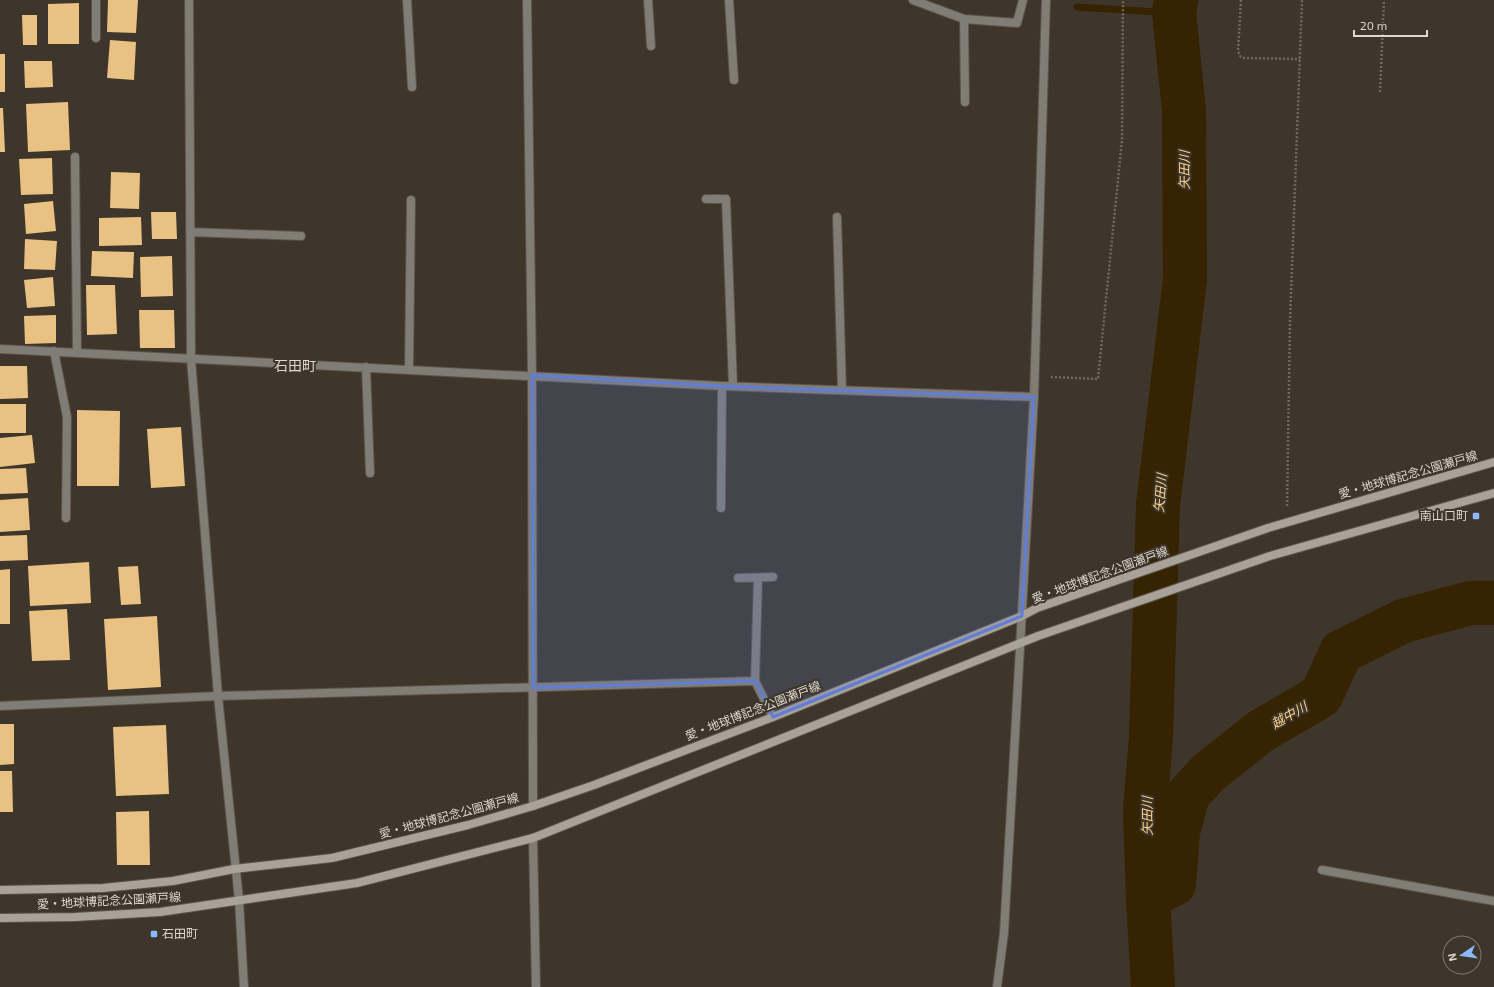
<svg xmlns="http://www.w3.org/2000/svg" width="1494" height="987" viewBox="0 0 1494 987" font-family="'Exo 2','Noto Sans JP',sans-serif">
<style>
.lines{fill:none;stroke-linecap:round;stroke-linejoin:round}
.stream{stroke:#352301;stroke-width:7}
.river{stroke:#352301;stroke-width:44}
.building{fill:#e9c183}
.service-casing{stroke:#5b5349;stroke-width:10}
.minor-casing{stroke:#5b5349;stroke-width:10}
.tertiary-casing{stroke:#5b5349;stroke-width:10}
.secondary-casing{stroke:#5b5349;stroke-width:10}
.path{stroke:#70695f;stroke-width:2.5;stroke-dasharray:2 2;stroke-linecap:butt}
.service{stroke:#807c76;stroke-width:8}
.minor{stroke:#807c76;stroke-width:8}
.tertiary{stroke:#807c76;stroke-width:8}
.secondary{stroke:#a9a299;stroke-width:8}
.marked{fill:#607ed6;fill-opacity:0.2;stroke:#607ed6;stroke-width:3;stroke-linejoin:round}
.poi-dot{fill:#8cb9fc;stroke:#3e362b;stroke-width:1.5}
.labels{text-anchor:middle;stroke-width:4;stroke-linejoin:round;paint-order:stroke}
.street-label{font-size:12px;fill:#ddd8d1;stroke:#3e362b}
.poi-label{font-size:12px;fill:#ddd8d1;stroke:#3e362b;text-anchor:end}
.water-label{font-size:13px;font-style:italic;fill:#fbd08d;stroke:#3e362b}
.quarter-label{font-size:14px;fill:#ddd8d1;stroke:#3e362b}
</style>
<rect width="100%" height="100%" fill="#3e362b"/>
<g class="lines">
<path class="stream" d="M 1077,7 L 1174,13"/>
<path class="river" d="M 1156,893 L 1174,884 L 1178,832 L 1188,795 L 1208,773 L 1261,731 L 1321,696 L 1341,652 L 1403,621 L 1470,603 L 1494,603
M 1153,987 L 1148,898 L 1145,811 L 1151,737 L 1158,505 L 1185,279 L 1184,110 L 1174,13 L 1176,0"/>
</g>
<path class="building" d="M 108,0 L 138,0 L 136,33 L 107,32 Z
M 79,3 L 79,44 L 48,44 L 48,4 Z
M 22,15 L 37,15 L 37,45 L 23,45 Z
M 110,40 L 136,42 L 134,80 L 107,78 Z
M 0,54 L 5,54 L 5,92 L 0,92 Z
M 24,61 L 52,61 L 53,87 L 25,88 Z
M 68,102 L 70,150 L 28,152 L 26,104 Z
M 0,108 L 3,108 L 5,152 L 0,152 Z
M 52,158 L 53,194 L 21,195 L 19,159 Z
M 111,172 L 140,173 L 139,209 L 110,208 Z
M 53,201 L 56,231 L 26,234 L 24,204 Z
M 151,212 L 176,212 L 177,239 L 152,239 Z
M 141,217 L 142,245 L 99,246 L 99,218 Z
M 25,239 L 57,241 L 55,270 L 24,269 Z
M 92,251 L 134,252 L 133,278 L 91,276 Z
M 172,256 L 173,296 L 141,297 L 140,257 Z
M 53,277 L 55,306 L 27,308 L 24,280 Z
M 86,285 L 115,285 L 117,334 L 87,335 Z
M 139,310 L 174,310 L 175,348 L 140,348 Z
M 56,315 L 56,343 L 25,344 L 24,316 Z
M 0,366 L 27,366 L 28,398 L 0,399 Z
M 0,404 L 26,404 L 26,433 L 0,433 Z
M 77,410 L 120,411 L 119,486 L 77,486 Z
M 181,427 L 185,486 L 151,488 L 147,429 Z
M 32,435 L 35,463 L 0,467 L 0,438 Z
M 26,468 L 28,493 L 0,494 L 0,469 Z
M 28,498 L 30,530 L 0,532 L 0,500 Z
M 27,535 L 28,560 L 0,561 L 0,536 Z
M 89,562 L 91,603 L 30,606 L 28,566 Z
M 138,566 L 141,604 L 121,605 L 118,567 Z
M 10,569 L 10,624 L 0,624 L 0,570 Z
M 67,609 L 70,660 L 32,661 L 29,611 Z
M 157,616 L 161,687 L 108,690 L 104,619 Z
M 0,724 L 14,724 L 14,764 L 0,765 Z
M 166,725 L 169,794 L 116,796 L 113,727 Z
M 0,771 L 12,771 L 13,812 L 0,812 Z
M 149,811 L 150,865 L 117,865 L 116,812 Z"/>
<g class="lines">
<g class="service-casing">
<path id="service" d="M 1322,870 L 1494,901"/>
</g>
<g class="minor-casing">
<path id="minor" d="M 96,0 L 96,38
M 189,0 L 191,359 L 218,696 L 239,900 L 244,987
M 407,0 L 412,87
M 527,0 L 532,375 L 533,806
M 648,0 L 651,46
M 729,0 L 734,80
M 913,0 L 964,19 L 1017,23 L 1023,0
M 964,19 L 965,102
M 75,157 L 77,352
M 706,199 L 726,199 L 733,386
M 837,217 L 842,390
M 190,232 L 301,236
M 0,349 L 722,386 L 1034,397
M 54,351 L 67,417 L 66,518
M 366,367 L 370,473
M 409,369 L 411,200
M 721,508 L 722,386
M 738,578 L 773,577
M 755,681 L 758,578
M 0,706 L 218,696 L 755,681 L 773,717
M 533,838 L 536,987"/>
</g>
<g class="tertiary-casing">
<path id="tertiary" d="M 997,987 L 1004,933 L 1034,397 L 1046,0"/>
</g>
<g class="secondary-casing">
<path id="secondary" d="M 0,890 L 103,888 L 173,881 L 234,869 L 332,858 L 468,825 L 533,806 L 594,785 L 773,717 L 1022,616 L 1037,608 L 1268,528 L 1494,462
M 0,918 L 75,917 L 160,912 L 357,883 L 533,838 L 1038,636 L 1270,556 L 1494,493"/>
</g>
<path class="path" d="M 1241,0 L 1238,51 L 1240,56 L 1243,58 L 1300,59
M 1380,92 L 1384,0
M 1051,377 L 1098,379 L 1122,140 L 1123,0
M 1287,506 L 1290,321 L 1302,0"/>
<use href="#service" class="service"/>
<use href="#minor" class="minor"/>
<use href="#tertiary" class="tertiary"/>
<use href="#secondary" class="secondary"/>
</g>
<path class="marked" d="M 532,375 L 722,386 L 1034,397 L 1022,616 L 773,717 L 755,681 L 533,688 Z"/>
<g class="poi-dot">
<rect x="1472" y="512" width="8" height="8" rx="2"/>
<rect x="150" y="930" width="8" height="8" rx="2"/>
</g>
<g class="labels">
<g class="street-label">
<text transform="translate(1408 475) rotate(-16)" y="4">愛・地球博記念公園瀬戸線</text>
<text transform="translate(1100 575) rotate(-20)" y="4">愛・地球博記念公園瀬戸線</text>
<text transform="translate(753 711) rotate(-21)" y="4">愛・地球博記念公園瀬戸線</text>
<text transform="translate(449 816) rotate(-15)" y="4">愛・地球博記念公園瀬戸線</text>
<text transform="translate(109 901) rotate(-3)" y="4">愛・地球博記念公園瀬戸線</text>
</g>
<g class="poi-label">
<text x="1468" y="520">南山口町</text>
<text x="162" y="938" text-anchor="start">石田町</text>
</g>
<g class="water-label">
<text transform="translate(1184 170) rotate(-90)" y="5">矢田川</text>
<text transform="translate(1160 493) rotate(-85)" y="5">矢田川</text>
<text transform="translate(1289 715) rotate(-30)" y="5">越中川</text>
<text transform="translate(1147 816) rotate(-90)" y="5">矢田川</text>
</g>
<g class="quarter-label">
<text x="295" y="371">石田町</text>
</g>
</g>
<g transform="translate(1462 955) rotate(257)"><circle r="19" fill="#3e362b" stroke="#7e776d"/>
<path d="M0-3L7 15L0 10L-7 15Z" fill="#8cb9fc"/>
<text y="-6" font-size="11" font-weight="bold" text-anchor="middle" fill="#ddd8d1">N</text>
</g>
<path d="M1354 30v6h73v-6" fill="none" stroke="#ddd8d1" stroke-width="2"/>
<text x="1360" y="30" font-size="12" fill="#ddd8d1" stroke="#3e362b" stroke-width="3" paint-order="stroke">20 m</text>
</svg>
